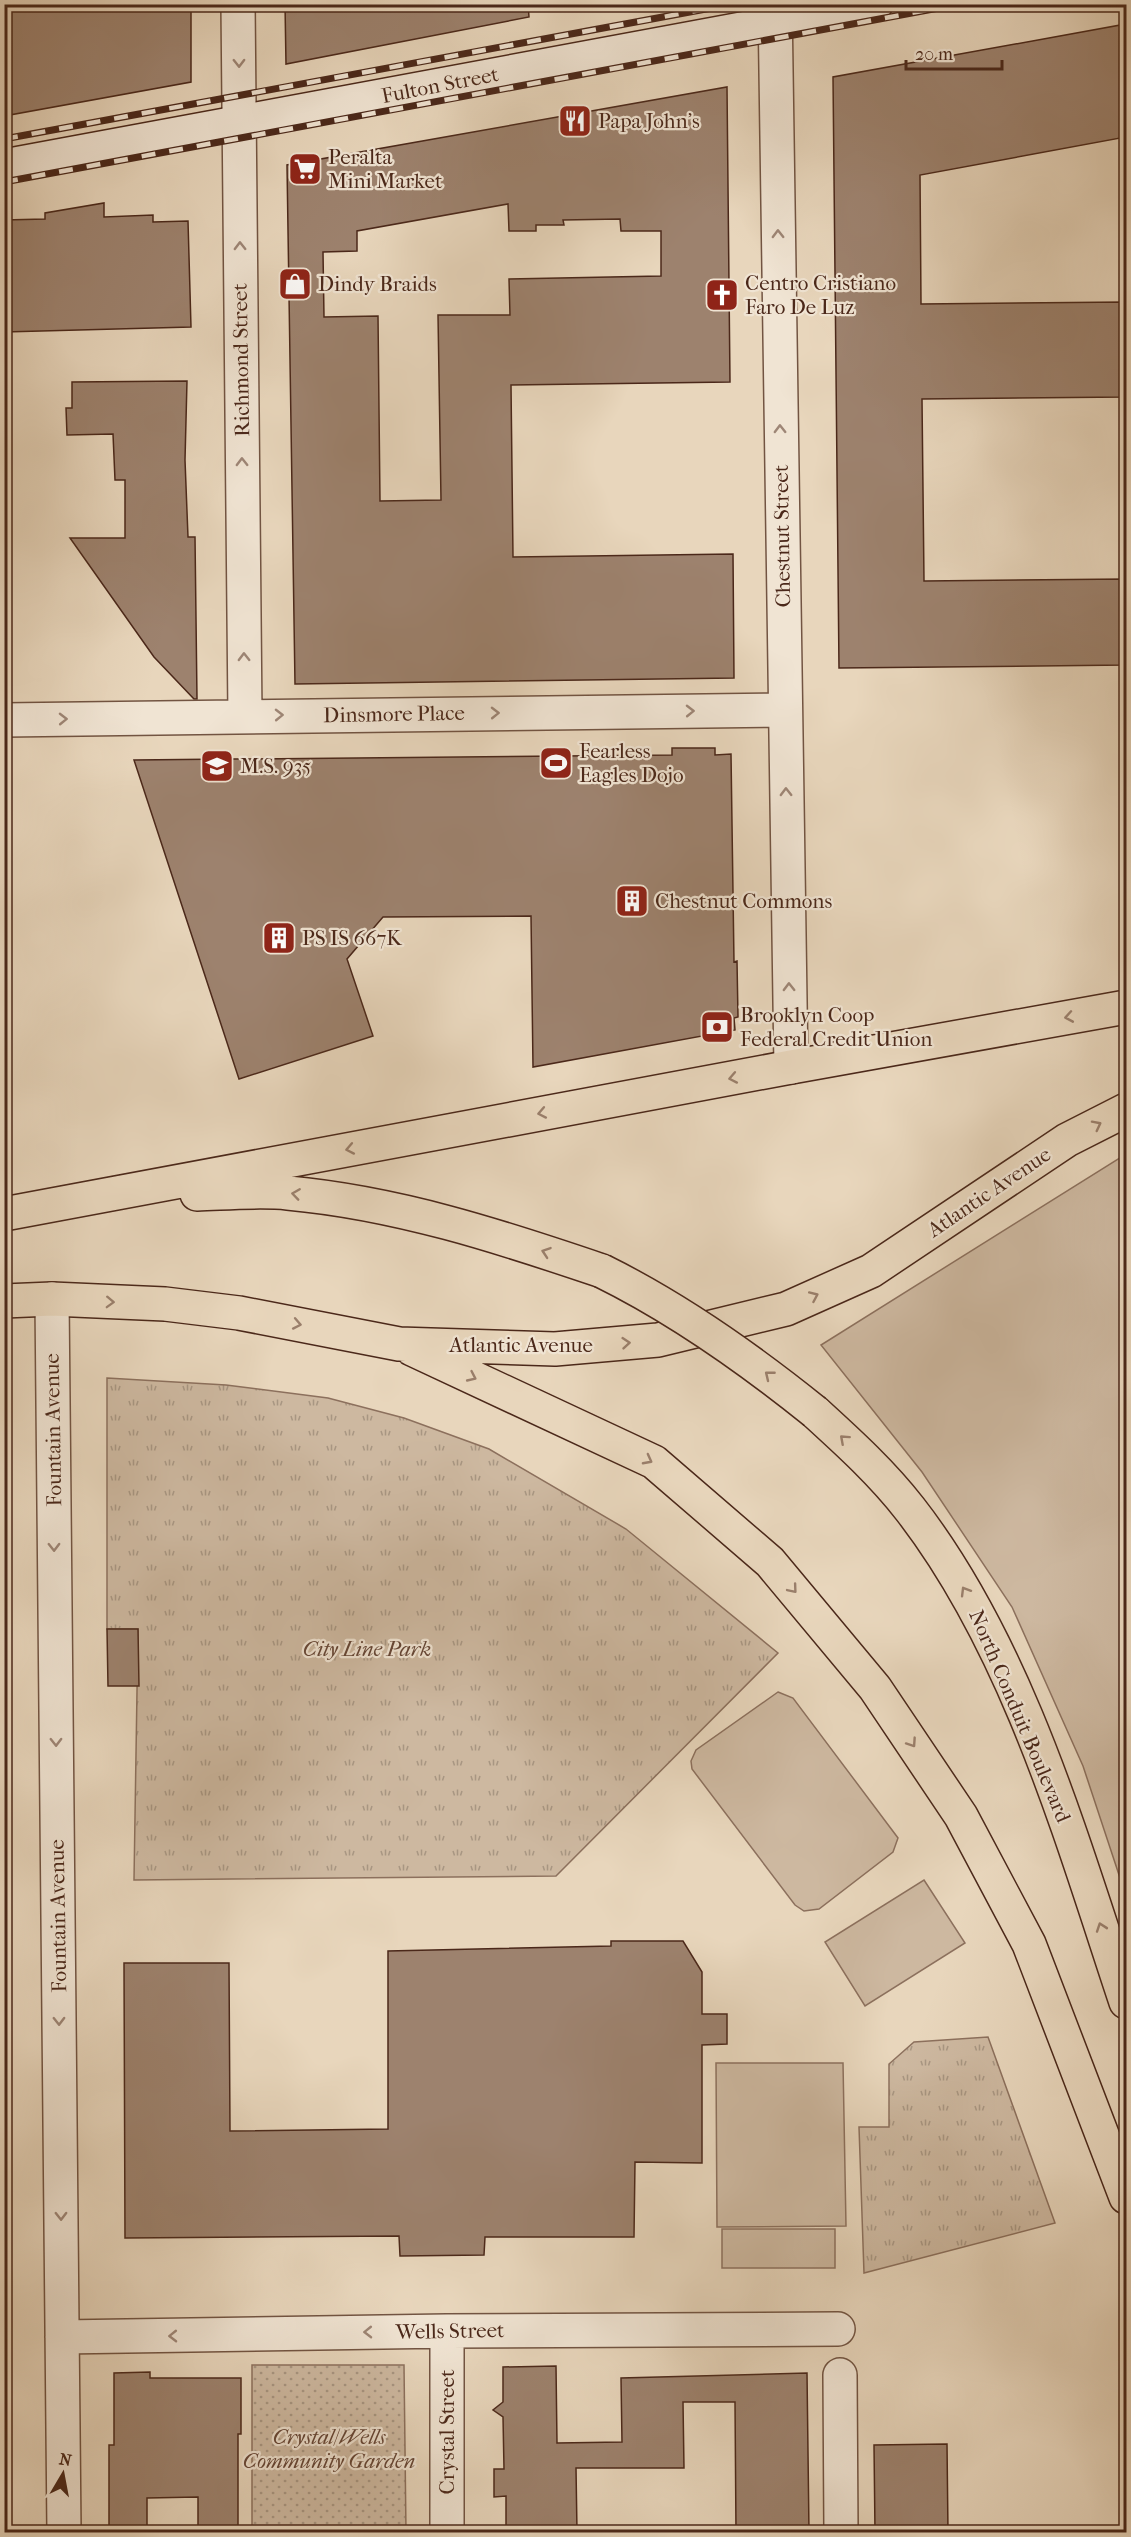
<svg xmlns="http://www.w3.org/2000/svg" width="1131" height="2537" viewBox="0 0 1131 2537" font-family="'IM FELL French Canon',serif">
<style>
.grass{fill:#cdb8a0;stroke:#8c705d;stroke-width:1.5}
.park{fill:url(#park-tufts);stroke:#8c705d;stroke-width:1.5}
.garden{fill:url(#garden-dots);stroke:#8c705d;stroke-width:1.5}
.building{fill:#9d826e;stroke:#4b281a;stroke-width:1.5;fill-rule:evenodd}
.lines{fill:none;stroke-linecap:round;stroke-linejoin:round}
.street-casing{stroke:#725442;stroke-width:36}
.secondary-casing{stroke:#4b281a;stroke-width:36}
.primary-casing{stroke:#4b281a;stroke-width:36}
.street{stroke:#f0e4d3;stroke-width:33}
.secondary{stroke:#f0e4d3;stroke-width:33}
.primary{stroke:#e8d6bc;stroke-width:33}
.rail-casing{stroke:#4b281a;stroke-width:7}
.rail{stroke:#f0e4d3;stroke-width:4.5;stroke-dasharray:14;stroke-linecap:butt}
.primary-bridge-casing{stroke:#4b281a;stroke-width:36;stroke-linecap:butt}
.primary-bridge{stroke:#e8d6bc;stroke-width:33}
.oneway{stroke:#9e8676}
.oneway2{stroke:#9a7f6b}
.labels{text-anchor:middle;stroke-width:4.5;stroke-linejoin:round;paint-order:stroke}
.street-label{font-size:21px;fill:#4b281a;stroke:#f0e4d3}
.poi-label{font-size:21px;fill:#4b281a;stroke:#f0e4d3;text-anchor:start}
.park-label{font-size:21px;font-style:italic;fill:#654535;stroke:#f0e4d3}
</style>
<defs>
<pattern id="park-tufts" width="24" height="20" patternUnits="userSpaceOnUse" patternTransform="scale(1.5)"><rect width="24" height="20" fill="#cdb8a0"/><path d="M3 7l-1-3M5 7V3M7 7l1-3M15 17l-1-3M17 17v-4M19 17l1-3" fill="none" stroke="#a89682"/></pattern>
<pattern id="garden-dots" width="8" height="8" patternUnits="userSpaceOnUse" patternTransform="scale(1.5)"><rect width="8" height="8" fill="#cdb8a0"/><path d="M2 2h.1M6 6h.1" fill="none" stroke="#a89682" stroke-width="1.8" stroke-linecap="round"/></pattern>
</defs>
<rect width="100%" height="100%" fill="#e8d6bc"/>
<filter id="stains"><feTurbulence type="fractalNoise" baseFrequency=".00333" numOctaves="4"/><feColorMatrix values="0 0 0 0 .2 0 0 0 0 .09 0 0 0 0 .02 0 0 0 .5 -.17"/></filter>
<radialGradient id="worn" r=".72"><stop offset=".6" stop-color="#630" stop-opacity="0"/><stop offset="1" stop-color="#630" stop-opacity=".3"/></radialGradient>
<path class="grass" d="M 1126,1154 L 1126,1896 L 1083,1766 L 1012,1607 L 922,1472 L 821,1345 Z
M 778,1692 L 793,1698 L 898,1838 L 893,1852 L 819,1909 L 804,1911 L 795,1905 L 692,1769 L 691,1761 L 696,1750 Z
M 924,1880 L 965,1943 L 865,2006 L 825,1942 Z
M 716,2063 L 843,2063 L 846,2226 L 717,2227 Z
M 722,2229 L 835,2229 L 835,2268 L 722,2268 Z"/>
<path class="park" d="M 107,1378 L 226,1385 L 328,1398 L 404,1418 L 489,1449 L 626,1529 L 778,1653 L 556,1876 L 134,1880 L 138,1629 L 107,1629 Z
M 988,2037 L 1055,2223 L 864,2273 L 859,2127 L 889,2127 L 889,2064 L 914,2042 Z"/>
<path class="garden" d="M 252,2365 L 404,2365 L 406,2532 L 252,2532 Z"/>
<path class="building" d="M 76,4 L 191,4 L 191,82 L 4,116 L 7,7 L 76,7 Z
M 285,4 L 528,4 L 529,17 L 286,64 Z
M 1126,24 L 1126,137 L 920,175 L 921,304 L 1126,302 L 1126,397 L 922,399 L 924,581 L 1126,579 L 1126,665 L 839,668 L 833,77 Z
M 727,87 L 730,382 L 511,385 L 513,557 L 733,554 L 734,678 L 295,684 L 287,165 ZM 508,204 L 509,231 L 536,231 L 536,225 L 564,225 L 563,220 L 620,219 L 621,231 L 661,231 L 661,276 L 509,279 L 510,315 L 438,315 L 441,500 L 380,501 L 378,316 L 324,317 L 323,252 L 357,251 L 357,231 Z
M 104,203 L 104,217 L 153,215 L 153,222 L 188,221 L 191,327 L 4,332 L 4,220 L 45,219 L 45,213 Z
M 187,381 L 185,460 L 188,537 L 195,537 L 197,699 L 194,699 L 154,657 L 70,538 L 125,538 L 125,480 L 115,480 L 113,434 L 67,435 L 66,408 L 72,408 L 72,382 Z
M 672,748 L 715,748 L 715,755 L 731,754 L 734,962 L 737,961 L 738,1017 L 734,1018 L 735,1030 L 533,1067 L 531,916 L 383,917 L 347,959 L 373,1036 L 239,1079 L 134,760 L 672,755 Z
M 107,1629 L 138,1629 L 139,1686 L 108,1686 Z
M 611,1941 L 683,1941 L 702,1972 L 702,2014 L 727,2014 L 727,2044 L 702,2045 L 702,2163 L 635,2162 L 634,2237 L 485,2237 L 484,2255 L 400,2256 L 399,2236 L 125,2238 L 124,1963 L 229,1963 L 230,2131 L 388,2129 L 388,1951 L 611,1946 Z
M 556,2366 L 557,2443 L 622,2442 L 621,2378 L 807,2373 L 809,2532 L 736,2532 L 735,2402 L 683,2402 L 684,2468 L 576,2468 L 577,2532 L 506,2532 L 506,2496 L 494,2497 L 494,2469 L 504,2469 L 503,2417 L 493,2410 L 503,2402 L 503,2367 Z
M 150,2372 L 150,2378 L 241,2378 L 241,2434 L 238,2434 L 238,2532 L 198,2532 L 198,2497 L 147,2498 L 147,2532 L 109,2532 L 109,2445 L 114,2445 L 114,2373 Z
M 947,2444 L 948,2532 L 875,2532 L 874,2445 Z"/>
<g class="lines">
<g class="street-casing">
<path id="street" d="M 238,4 L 245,716
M 775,4 L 791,1067
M 4,720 L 784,710
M 52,1299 L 64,2532
M 447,2331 L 447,2532
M 62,2337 L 447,2331 L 838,2329
M 840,2375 L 841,2532"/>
</g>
<g class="secondary-casing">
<path id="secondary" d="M 4,166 L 876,4"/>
</g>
<g class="primary-casing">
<path id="primary" d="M 197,1194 C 227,1193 259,1190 288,1193 C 397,1203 499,1236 602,1271
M 4,1214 L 791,1067 L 1126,1007
M 4,1301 L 52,1299 L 165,1304 L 239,1313 L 399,1344 L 555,1349 L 658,1340 L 786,1309 L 871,1271 L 1067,1140 L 1126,1110
M 412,1349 L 654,1462 L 770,1562 L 875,1688 L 961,1816 L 1029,1944 L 1126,2197
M 815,1412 C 849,1443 882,1473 910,1509 C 1018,1648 1071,1837 1126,2002"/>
</g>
<use href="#street" class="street"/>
<use href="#secondary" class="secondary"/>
<use href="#primary" class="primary"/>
<g class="rail-casing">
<path id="rail" d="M 4,139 L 733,4
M 4,182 L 960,4"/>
</g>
<use href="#rail" class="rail"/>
<g class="primary-bridge-casing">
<path id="primary-bridge" d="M 602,1271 C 679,1309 748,1358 815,1412"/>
</g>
<use href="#primary-bridge" class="primary-bridge"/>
</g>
<defs><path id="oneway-chevron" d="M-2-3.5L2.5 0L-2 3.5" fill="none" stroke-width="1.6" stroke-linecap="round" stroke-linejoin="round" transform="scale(1.5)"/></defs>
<g class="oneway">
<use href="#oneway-chevron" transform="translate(239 63) rotate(89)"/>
<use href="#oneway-chevron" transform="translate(778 234) rotate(-91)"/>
<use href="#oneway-chevron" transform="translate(240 246) rotate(-91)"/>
<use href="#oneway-chevron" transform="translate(780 429) rotate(-91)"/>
<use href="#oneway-chevron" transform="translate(242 462) rotate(-91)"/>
<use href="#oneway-chevron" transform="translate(244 657) rotate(-91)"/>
<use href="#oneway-chevron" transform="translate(690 711) rotate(-1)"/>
<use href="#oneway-chevron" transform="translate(495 713) rotate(-1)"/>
<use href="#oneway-chevron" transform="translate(279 715) rotate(-1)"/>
<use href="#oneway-chevron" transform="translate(63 719) rotate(-1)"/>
<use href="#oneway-chevron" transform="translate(786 792) rotate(-91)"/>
<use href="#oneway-chevron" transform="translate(789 987) rotate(-91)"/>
<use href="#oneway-chevron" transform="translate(54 1547) rotate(89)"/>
<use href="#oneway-chevron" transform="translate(56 1742) rotate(89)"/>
<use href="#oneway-chevron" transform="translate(59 2021) rotate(89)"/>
<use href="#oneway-chevron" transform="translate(61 2216) rotate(89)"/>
<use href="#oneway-chevron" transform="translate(368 2332) rotate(179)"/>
<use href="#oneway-chevron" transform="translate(173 2336) rotate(179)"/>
</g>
<g class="oneway2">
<use href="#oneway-chevron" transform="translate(1069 1017) rotate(170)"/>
<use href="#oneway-chevron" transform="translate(733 1078) rotate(169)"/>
<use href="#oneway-chevron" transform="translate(542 1113) rotate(169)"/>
<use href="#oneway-chevron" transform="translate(1097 1125) rotate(-27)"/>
<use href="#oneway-chevron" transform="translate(350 1149) rotate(169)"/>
<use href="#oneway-chevron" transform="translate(296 1194) rotate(-172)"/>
<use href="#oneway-chevron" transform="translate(546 1252) rotate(-161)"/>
<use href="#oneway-chevron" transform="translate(814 1296) rotate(-24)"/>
<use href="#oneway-chevron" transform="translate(110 1302) rotate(2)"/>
<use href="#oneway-chevron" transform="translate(297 1324) rotate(11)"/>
<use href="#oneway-chevron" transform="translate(626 1343) rotate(-5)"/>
<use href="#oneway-chevron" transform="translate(769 1375) rotate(-141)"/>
<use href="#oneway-chevron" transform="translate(472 1377) rotate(25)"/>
<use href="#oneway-chevron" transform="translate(844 1439) rotate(-138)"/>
<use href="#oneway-chevron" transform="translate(648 1460) rotate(28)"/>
<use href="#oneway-chevron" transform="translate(793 1589) rotate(50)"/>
<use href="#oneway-chevron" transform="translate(965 1591) rotate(-121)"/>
<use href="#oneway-chevron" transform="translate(912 1743) rotate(56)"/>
<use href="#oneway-chevron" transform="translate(1101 1927) rotate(-109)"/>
</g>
<defs>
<g id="restaurant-square" transform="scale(1.725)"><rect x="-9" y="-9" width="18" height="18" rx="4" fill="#8f2418" stroke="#f0e4d3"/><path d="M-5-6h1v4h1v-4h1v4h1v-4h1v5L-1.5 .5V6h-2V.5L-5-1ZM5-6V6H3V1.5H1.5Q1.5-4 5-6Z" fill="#fff"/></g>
<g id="supermarket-square" transform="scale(1.725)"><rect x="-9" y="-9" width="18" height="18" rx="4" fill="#8f2418" stroke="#f0e4d3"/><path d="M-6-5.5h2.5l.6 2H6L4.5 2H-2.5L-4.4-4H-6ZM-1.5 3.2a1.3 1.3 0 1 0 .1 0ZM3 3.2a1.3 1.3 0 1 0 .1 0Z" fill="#fff"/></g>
<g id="shop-square" transform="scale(1.725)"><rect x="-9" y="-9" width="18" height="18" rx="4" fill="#8f2418" stroke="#f0e4d3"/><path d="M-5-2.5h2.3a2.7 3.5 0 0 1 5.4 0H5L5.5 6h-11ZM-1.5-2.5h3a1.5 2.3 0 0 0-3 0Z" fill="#fff"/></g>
<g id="church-square" transform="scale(1.725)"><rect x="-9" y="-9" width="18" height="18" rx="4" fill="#8f2418" stroke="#f0e4d3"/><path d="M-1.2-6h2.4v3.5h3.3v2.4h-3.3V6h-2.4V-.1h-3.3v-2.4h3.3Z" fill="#fff"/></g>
<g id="stadium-square" transform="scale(1.725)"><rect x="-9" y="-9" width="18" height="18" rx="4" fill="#8f2418" stroke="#f0e4d3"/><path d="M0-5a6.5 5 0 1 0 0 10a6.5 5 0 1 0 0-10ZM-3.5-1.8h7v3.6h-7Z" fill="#fff"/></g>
<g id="school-square" transform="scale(1.725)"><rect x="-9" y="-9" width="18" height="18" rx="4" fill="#8f2418" stroke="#f0e4d3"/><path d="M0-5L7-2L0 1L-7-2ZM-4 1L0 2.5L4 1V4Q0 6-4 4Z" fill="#fff"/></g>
<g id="building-square" transform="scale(1.725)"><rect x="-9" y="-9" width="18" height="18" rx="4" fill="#8f2418" stroke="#f0e4d3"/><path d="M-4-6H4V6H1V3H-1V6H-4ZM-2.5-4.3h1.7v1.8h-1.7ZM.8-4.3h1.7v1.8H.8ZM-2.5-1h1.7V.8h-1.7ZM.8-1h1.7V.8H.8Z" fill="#fff"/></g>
<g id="bank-square" transform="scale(1.725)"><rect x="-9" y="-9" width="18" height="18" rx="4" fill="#8f2418" stroke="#f0e4d3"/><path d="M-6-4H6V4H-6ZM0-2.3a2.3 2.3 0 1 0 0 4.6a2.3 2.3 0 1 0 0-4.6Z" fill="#fff"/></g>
</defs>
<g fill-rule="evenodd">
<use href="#restaurant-square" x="575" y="121"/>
<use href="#supermarket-square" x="305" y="169"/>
<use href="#shop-square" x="295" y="284"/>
<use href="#church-square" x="722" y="295"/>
<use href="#stadium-square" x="556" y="763"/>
<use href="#school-square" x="217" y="766"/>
<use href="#building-square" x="632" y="901"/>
<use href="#building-square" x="279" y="938"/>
<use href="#bank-square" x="717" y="1027"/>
</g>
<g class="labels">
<g class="street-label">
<text transform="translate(440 85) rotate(-11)" y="7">Fulton Street</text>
<text transform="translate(241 360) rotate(-91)" y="7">Richmond Street</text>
<text transform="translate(782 536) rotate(-91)" y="7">Chestnut Street</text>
<text transform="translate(394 714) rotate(-1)" y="7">Dinsmore Place</text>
<text transform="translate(989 1192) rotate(-34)" y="7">Atlantic Avenue</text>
<text x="521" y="1352">Atlantic Avenue</text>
<text transform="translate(53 1430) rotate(-91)" y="7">Fountain Avenue</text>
<text transform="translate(1020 1716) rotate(67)" y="7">North Conduit Boulevard</text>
<text transform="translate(58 1916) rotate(-91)" y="7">Fountain Avenue</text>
<text transform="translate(450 2331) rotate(-1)" y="7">Wells Street</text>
<text transform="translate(447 2432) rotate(-90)" y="7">Crystal Street</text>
</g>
<g class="poi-label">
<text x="598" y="128">Papa John's</text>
<text x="328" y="164">Peralta<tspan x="328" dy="24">Mini Market</tspan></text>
<text x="745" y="290">Centro Cristiano<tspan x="745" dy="24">Faro De Luz</tspan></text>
<text x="318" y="291">Dindy Braids</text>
<text x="579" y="758">Fearless<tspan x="579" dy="24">Eagles Dojo</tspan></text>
<text x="240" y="773">M.S. 935</text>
<text x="655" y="908">Chestnut Commons</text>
<text x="302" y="945">PS IS 667K</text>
<text x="740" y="1022">Brooklyn Coop<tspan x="740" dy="24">Federal Credit Union</tspan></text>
</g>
<g class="park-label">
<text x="367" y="1656">City Line Park</text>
<text x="329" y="2444">Crystal/Wells<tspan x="329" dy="24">Community Garden</tspan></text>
</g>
</g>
<rect width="1131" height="2537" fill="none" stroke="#e8d6bc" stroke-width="24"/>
<rect x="6" y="6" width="1119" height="2525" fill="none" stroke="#4b281a" stroke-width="3"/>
<rect x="12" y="12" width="1107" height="2513" fill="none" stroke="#4b281a" stroke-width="1.5"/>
<g transform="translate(63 2474) rotate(10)" stroke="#f0e4d3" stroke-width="4.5" paint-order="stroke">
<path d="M0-4.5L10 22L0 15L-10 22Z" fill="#4b281a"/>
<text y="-9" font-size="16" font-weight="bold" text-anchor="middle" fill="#4b281a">N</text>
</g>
<path d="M906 60v9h96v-9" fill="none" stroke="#4b281a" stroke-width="3"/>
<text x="915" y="60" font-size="18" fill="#4b281a" stroke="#f0e4d3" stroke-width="4.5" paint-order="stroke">20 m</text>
<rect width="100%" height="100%" filter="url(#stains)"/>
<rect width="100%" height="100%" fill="url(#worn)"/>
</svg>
